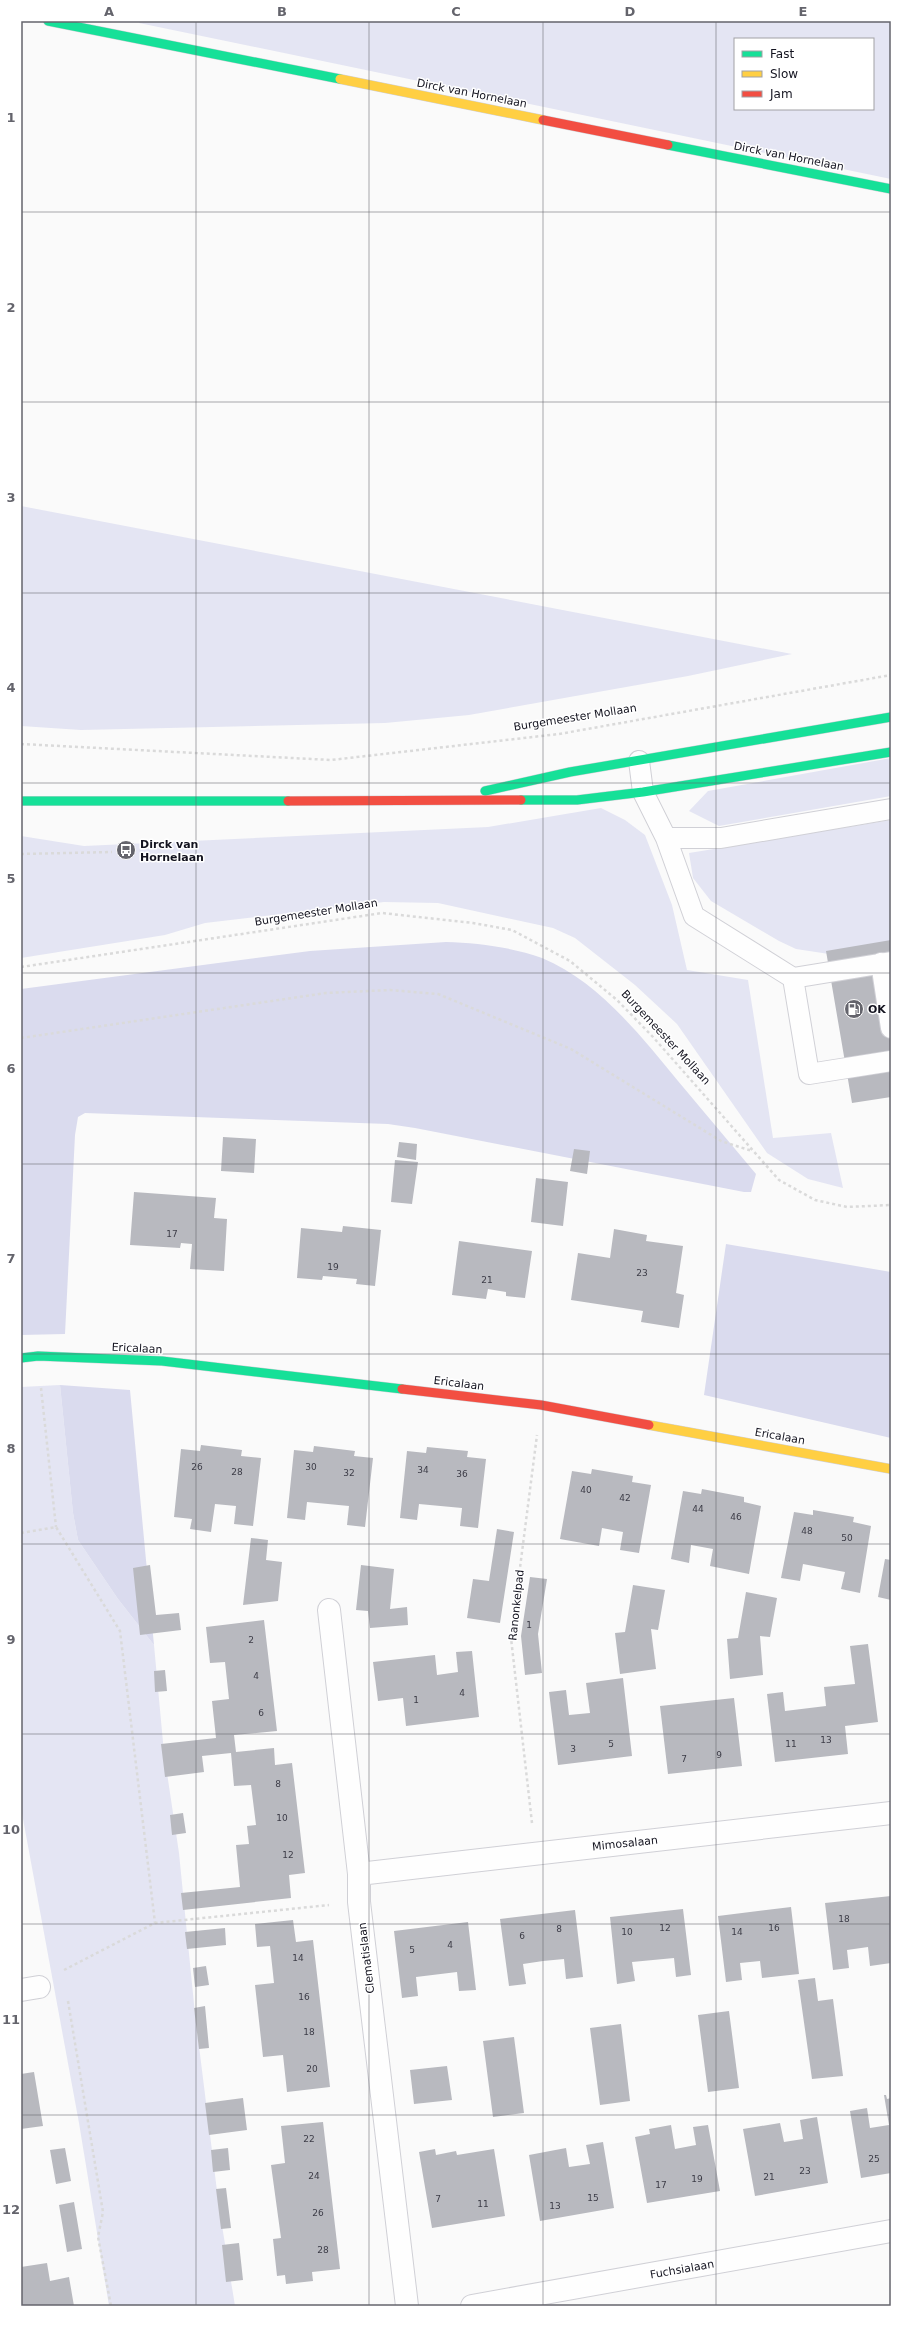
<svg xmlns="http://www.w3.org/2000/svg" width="912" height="2327" viewBox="0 0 912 2327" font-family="'DejaVu Sans',sans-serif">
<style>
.green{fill:#e4e5f3;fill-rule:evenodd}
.forest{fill:#dadbee}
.building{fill:#b8b9bf}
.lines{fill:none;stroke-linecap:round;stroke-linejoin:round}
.lane-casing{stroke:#d0d0d6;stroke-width:22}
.street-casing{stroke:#d0d0d6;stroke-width:24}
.fast-casing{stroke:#d0d0d6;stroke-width:10}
.slow-casing{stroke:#d0d0d6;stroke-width:10}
.jam-casing{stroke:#d0d0d6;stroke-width:10}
.path{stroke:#dadada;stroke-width:2.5;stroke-dasharray:3 3;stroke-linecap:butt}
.lane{stroke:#fefefe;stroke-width:20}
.street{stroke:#fefefe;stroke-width:22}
.fast{stroke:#16e098;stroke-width:9}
.slow{stroke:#ffcf43;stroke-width:9}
.jam{stroke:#f24e42;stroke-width:9}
.grid{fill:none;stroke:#64646c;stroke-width:1;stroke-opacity:0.55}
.labels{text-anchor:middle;stroke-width:3;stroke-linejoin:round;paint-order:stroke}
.number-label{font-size:9px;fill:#3c3c47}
.street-label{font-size:11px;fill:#13131f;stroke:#fff}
.poi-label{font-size:11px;font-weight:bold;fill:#13131f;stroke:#fff;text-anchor:start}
.neatline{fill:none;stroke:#64646c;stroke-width:1.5}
.grid-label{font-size:13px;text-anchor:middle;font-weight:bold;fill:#64646c}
</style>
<rect width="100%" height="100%" fill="#fafafa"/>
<path class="green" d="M 140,21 L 891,21 L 891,179 L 139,23 ZM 735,39 L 873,39 L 873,109 L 735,109 Z
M 21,506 L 792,654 L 688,676 L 469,715 L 385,723 L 81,730 L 21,726 Z
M 891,758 L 891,796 L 719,826 L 689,811 L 708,791 Z
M 601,808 L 625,820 L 645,835 L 672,905 L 687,970 L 748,980 L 773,1138 L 831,1133 L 843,1188 L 808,1179 L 767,1153 L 677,1024 L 635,985 L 575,938 L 553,928 L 438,903 L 384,902 L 205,923 L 165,935 L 21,958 L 21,836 L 84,846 L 488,827 Z
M 891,820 L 891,942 L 829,954 L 796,949 L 779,941 L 711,901 L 693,878 L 689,853 Z
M 60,1385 L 73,1513 L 78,1540 L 118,1599 L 154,1645 L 164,1753 L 179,1853 L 195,2014 L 219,2207 L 235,2306 L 109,2306 L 79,2123 L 21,1808 L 21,1387 Z"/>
<path class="forest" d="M 446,942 C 477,943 512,947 542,958 C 598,981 641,1036 678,1081 C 704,1112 730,1143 756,1174 L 751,1192 L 744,1192 L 415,1128 L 388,1124 L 85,1113 L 78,1117 L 75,1135 L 65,1334 L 21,1335 L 21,989 L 310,951 Z
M 726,1244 L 891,1272 L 891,1438 L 704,1395 Z
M 60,1385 L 130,1390 L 154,1645 L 118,1599 L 78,1540 L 73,1513 Z"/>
<path class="building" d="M 891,940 L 891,1097 L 852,1103 L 826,951 Z
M 223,1137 L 256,1139 L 254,1173 L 221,1171 Z
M 399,1142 L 417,1144 L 416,1160 L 397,1157 Z
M 574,1149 L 590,1151 L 587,1174 L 570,1171 Z
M 395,1160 L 418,1162 L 412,1204 L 391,1202 Z
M 536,1178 L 568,1182 L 563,1226 L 531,1222 Z
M 134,1192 L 216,1198 L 214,1218 L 227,1219 L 224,1271 L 190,1269 L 192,1244 L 181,1243 L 180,1248 L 130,1245 Z
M 343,1226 L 381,1230 L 375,1286 L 356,1284 L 357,1279 L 323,1276 L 322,1280 L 297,1278 L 301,1228 L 342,1232 Z
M 614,1229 L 647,1235 L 646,1241 L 683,1246 L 676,1293 L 684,1295 L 679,1328 L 641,1322 L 643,1311 L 571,1300 L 578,1253 L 610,1258 Z
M 459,1241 L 532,1251 L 525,1298 L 506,1296 L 506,1292 L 488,1289 L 486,1299 L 452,1295 Z
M 201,1445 L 242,1450 L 241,1456 L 261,1458 L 253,1526 L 234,1524 L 236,1506 L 215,1504 L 211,1532 L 190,1529 L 192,1519 L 174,1517 L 181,1449 L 200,1451 Z
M 314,1446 L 355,1451 L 354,1456 L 373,1458 L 365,1527 L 347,1525 L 349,1506 L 307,1502 L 305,1520 L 287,1518 L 294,1450 L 313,1452 Z
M 427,1447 L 468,1451 L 467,1457 L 486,1459 L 478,1528 L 460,1526 L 462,1508 L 419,1504 L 417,1520 L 400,1518 L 407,1451 L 426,1453 Z
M 592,1469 L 633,1476 L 632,1482 L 651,1485 L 639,1553 L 620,1550 L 623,1532 L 602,1528 L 599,1546 L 560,1539 L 572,1471 L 591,1474 Z
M 702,1489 L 744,1497 L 744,1502 L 761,1506 L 749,1574 L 710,1566 L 713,1549 L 691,1545 L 689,1563 L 671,1559 L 683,1491 L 701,1494 Z
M 813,1510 L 854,1517 L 853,1522 L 871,1526 L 860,1593 L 841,1589 L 845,1572 L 803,1564 L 800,1581 L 781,1578 L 794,1512 L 813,1515 Z
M 497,1529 L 514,1532 L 500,1623 L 467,1618 L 473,1579 L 489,1581 Z
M 251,1538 L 268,1540 L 266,1560 L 282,1562 L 278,1601 L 243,1605 Z
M 885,1559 L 891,1560 L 891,1600 L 878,1597 Z
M 150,1565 L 156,1615 L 179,1613 L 181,1630 L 140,1635 L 133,1568 Z
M 361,1565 L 394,1569 L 390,1609 L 407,1607 L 408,1625 L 370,1628 L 368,1611 L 356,1610 Z
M 530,1577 L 547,1579 L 538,1634 L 542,1673 L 525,1675 L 521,1636 Z
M 633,1585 L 665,1590 L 658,1630 L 651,1629 L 656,1669 L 620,1674 L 615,1633 L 625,1632 Z
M 746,1592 L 777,1598 L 770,1637 L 760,1636 L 763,1675 L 730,1679 L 727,1639 L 738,1638 Z
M 264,1620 L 277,1731 L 234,1735 L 236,1752 L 274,1748 L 275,1765 L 292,1763 L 305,1873 L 289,1875 L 291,1898 L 183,1910 L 181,1893 L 240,1887 L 236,1845 L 249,1844 L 247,1826 L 256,1825 L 251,1785 L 234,1786 L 231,1753 L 202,1756 L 204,1772 L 165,1777 L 161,1744 L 216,1738 L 212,1701 L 229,1699 L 225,1662 L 210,1663 L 206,1627 Z
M 868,1644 L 878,1722 L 845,1726 L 848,1754 L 775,1762 L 767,1694 L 783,1692 L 785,1711 L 826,1706 L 824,1687 L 855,1684 L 850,1646 Z
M 472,1651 L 479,1717 L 406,1726 L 403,1698 L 378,1701 L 373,1662 L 435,1655 L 437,1675 L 458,1672 L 456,1652 Z
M 165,1670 L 167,1691 L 155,1692 L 154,1671 Z
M 623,1678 L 632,1756 L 558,1765 L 549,1692 L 566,1690 L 569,1715 L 590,1713 L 586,1683 Z
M 734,1698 L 742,1766 L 668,1774 L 660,1706 Z
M 183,1813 L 186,1833 L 172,1835 L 170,1815 Z
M 891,1896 L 891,1963 L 870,1966 L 868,1947 L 847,1950 L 849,1968 L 833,1970 L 825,1903 Z
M 791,1907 L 799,1974 L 762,1978 L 760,1961 L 740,1963 L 742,1980 L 726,1982 L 718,1916 Z
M 683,1909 L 691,1975 L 676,1977 L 674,1958 L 632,1962 L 635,1981 L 617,1984 L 610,1917 Z
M 575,1910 L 583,1977 L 566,1979 L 564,1959 L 543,1961 L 523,1964 L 526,1984 L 509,1986 L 500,1919 Z
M 293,1920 L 296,1942 L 313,1940 L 330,2087 L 287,2092 L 283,2055 L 263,2057 L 255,1985 L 274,1983 L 270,1946 L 257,1947 L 255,1924 Z
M 468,1922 L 476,1990 L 459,1991 L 457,1972 L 416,1977 L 418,1996 L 402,1998 L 394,1931 Z
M 225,1928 L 226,1945 L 187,1949 L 185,1932 Z
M 206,1966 L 209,1985 L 195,1987 L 193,1968 Z
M 815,1978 L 818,2001 L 833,1999 L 843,2076 L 812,2079 L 798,1980 Z
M 205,2006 L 209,2048 L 199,2049 L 194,2008 Z
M 729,2011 L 739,2088 L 708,2092 L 698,2015 Z
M 621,2024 L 630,2101 L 600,2105 L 590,2028 Z
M 514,2037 L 524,2113 L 493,2117 L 483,2041 Z
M 447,2066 L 452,2100 L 414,2104 L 410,2070 Z
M 34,2072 L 43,2126 L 21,2129 L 21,2074 Z
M 884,2095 L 886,2095 L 887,2099 L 891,2098 L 891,2173 L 861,2178 L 850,2111 L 867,2108 L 870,2128 L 889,2125 Z
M 243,2098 L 247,2130 L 209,2135 L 205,2103 Z
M 817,2117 L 828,2183 L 755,2196 L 743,2129 L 780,2123 L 784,2142 L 803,2139 L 800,2120 Z
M 323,2122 L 340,2269 L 312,2272 L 313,2281 L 286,2284 L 285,2275 L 277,2276 L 273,2239 L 281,2238 L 271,2165 L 285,2163 L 281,2126 Z
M 671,2125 L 675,2149 L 696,2145 L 693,2127 L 708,2125 L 720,2191 L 647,2203 L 635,2137 L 650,2134 L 649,2129 Z
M 603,2142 L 614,2208 L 540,2221 L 529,2155 L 566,2148 L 569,2167 L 590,2164 L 586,2145 Z
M 65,2148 L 71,2181 L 56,2184 L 50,2150 Z
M 228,2148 L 230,2170 L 213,2172 L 211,2150 Z
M 435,2149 L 436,2155 L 456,2151 L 457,2155 L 494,2149 L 505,2216 L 432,2228 L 419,2152 Z
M 226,2188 L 231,2228 L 221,2229 L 216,2189 Z
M 74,2202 L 82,2249 L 67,2252 L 59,2205 Z
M 239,2243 L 243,2280 L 226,2282 L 222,2245 Z
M 47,2263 L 50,2281 L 69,2277 L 74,2306 L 21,2306 L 21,2267 Z"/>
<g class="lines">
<g class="lane-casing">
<path id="lane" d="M 639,761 L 643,792 L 666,838 L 721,838 L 891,809
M 666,838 L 694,916 L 793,978 L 891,962
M 881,963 L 891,1028
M 793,978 L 809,1074 L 891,1061"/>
</g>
<g class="street-casing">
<path id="street" d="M 329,1610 L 359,1874 L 359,1902 L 407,2306
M 359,1874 L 891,1813
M 21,1990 L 39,1987
M 472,2306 L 891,2231"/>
</g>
<g class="fast-casing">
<path id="fast" d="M 48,21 L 340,79
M 668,145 L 891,189
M 485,791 L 570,772 L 891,717
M 521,800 L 577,800 L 643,792 L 891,752
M 21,801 L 288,801
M 21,1358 L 38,1356 L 162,1361 L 402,1389"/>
</g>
<g class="slow-casing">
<path id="slow" d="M 340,79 L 543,120
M 649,1425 L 891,1469"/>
</g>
<g class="jam-casing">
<path id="jam" d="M 543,120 L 668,145
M 288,801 L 521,800
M 402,1389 L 541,1405 L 649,1425"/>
</g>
<path class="path" d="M 21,744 L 331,760 L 559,734 L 891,675
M 21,854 L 112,852
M 21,967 L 382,913 L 473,923 L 512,930 L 570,961 L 617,1000 L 653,1037 L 779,1180 L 815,1200 L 847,1207 L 891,1205
M 21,1038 L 326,993 L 390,990 L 438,994 L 571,1049 L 721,1141 L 752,1151
M 41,1388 L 56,1527
M 21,1533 L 56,1527 L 120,1631 L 155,1923
M 532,1823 L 511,1638 L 537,1435
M 64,1970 L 155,1923 L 329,1905
M 68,2001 L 103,2212 L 98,2237 L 111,2306"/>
<use href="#lane" class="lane"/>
<use href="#street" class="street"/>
<use href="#fast" class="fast"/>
<use href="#slow" class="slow"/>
<use href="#jam" class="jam"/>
</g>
<path class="grid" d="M 196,21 L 196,2306M 369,21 L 369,2306M 543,21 L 543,2306M 716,21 L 716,2306M 21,212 L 891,212M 21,402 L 891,402M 21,593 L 891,593M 21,783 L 891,783M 21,973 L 891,973M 21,1164 L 891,1164M 21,1354 L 891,1354M 21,1544 L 891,1544M 21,1734 L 891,1734M 21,1924 L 891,1924M 21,2115 L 891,2115"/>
<defs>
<g id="bus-disc" transform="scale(1)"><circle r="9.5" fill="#64646c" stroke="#fff"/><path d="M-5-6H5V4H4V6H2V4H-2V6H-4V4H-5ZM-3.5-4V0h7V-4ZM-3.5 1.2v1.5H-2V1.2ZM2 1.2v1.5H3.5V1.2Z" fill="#fff"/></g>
<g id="fuel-disc" transform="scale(1)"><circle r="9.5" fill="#64646c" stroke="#fff"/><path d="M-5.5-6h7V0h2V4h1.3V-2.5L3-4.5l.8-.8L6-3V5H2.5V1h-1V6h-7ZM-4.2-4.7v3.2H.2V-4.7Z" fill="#fff"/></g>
</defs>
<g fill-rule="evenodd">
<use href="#bus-disc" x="126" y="850"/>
<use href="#fuel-disc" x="854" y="1009"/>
</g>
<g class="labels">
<g class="number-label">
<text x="172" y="1237">17</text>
<text x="333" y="1270">19</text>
<text x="642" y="1276">23</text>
<text x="487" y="1283">21</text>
<text x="197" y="1470">26</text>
<text x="311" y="1470">30</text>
<text x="423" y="1473">34</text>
<text x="237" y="1475">28</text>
<text x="349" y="1476">32</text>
<text x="462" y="1477">36</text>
<text x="586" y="1493">40</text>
<text x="625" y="1501">42</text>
<text x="698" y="1512">44</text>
<text x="736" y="1520">46</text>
<text x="807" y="1534">48</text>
<text x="847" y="1541">50</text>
<text x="529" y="1628">1</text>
<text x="251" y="1643">2</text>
<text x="256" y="1679">4</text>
<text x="462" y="1696">4</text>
<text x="416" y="1703">1</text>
<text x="261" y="1716">6</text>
<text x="826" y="1743">13</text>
<text x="611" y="1747">5</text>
<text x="791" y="1747">11</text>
<text x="573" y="1752">3</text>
<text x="719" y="1758">9</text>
<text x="684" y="1762">7</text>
<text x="278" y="1787">8</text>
<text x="282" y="1821">10</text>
<text x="288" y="1858">12</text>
<text x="844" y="1922">18</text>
<text x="665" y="1931">12</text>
<text x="774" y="1931">16</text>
<text x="559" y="1932">8</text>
<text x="627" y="1935">10</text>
<text x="737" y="1935">14</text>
<text x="522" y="1939">6</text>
<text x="450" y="1948">4</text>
<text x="412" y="1953">5</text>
<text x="298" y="1961">14</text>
<text x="304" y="2000">16</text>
<text x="309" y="2035">18</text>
<text x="312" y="2072">20</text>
<text x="309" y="2142">22</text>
<text x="874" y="2162">25</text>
<text x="805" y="2174">23</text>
<text x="314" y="2179">24</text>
<text x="769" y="2180">21</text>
<text x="697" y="2182">19</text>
<text x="661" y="2188">17</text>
<text x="593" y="2201">15</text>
<text x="438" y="2202">7</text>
<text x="483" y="2207">11</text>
<text x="555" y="2209">13</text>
<text x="318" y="2216">26</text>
<text x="323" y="2253">28</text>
</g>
<g class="street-label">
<text transform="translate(472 93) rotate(11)" y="4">Dirck van Hornelaan</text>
<text transform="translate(789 156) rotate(11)" y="4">Dirck van Hornelaan</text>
<text transform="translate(575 717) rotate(-9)" y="4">Burgemeester Mollaan</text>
<text transform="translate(316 912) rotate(-9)" y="4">Burgemeester Mollaan</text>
<text transform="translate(666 1037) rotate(47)" y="4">Burgemeester Mollaan</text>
<text transform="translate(137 1348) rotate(3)" y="4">Ericalaan</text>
<text transform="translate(459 1383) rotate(7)" y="4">Ericalaan</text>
<text transform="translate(780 1436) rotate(10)" y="4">Ericalaan</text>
<text transform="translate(516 1605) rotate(-84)" y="4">Ranonkelpad</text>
<text transform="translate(625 1843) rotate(-6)" y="4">Mimosalaan</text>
<text transform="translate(366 1958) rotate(-97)" y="4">Clematislaan</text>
<text transform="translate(682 2269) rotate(-10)" y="4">Fuchsialaan</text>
</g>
<g class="poi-label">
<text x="140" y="848">Dirck van<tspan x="140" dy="13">Hornelaan</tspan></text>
<text x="868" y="1013">OK</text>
</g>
</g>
<rect width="912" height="2327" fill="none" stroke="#ffffff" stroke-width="44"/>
<rect x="734" y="38" width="140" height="72" fill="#ffffff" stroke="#a1a1a5"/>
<rect x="742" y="51" width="20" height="6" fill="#16e098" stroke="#a1a1a5"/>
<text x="770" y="58" font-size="12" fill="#13131f">Fast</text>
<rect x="742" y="71" width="20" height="6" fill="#ffcf43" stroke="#a1a1a5"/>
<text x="770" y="78" font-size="12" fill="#13131f">Slow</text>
<rect x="742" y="91" width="20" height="6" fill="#f24e42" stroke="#a1a1a5"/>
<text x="770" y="98" font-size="12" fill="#13131f">Jam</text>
<rect x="22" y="22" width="868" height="2283" class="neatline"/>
<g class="grid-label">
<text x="109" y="16">A</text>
<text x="282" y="16">B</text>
<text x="456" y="16">C</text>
<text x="630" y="16">D</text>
<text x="803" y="16">E</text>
<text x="11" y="122">1</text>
<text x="11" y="312">2</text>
<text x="11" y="502">3</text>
<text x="11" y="692">4</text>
<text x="11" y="883">5</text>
<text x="11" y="1073">6</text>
<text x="11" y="1263">7</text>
<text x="11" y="1453">8</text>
<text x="11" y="1644">9</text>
<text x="11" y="1834">10</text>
<text x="11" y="2024">11</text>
<text x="11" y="2214">12</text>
</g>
</svg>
